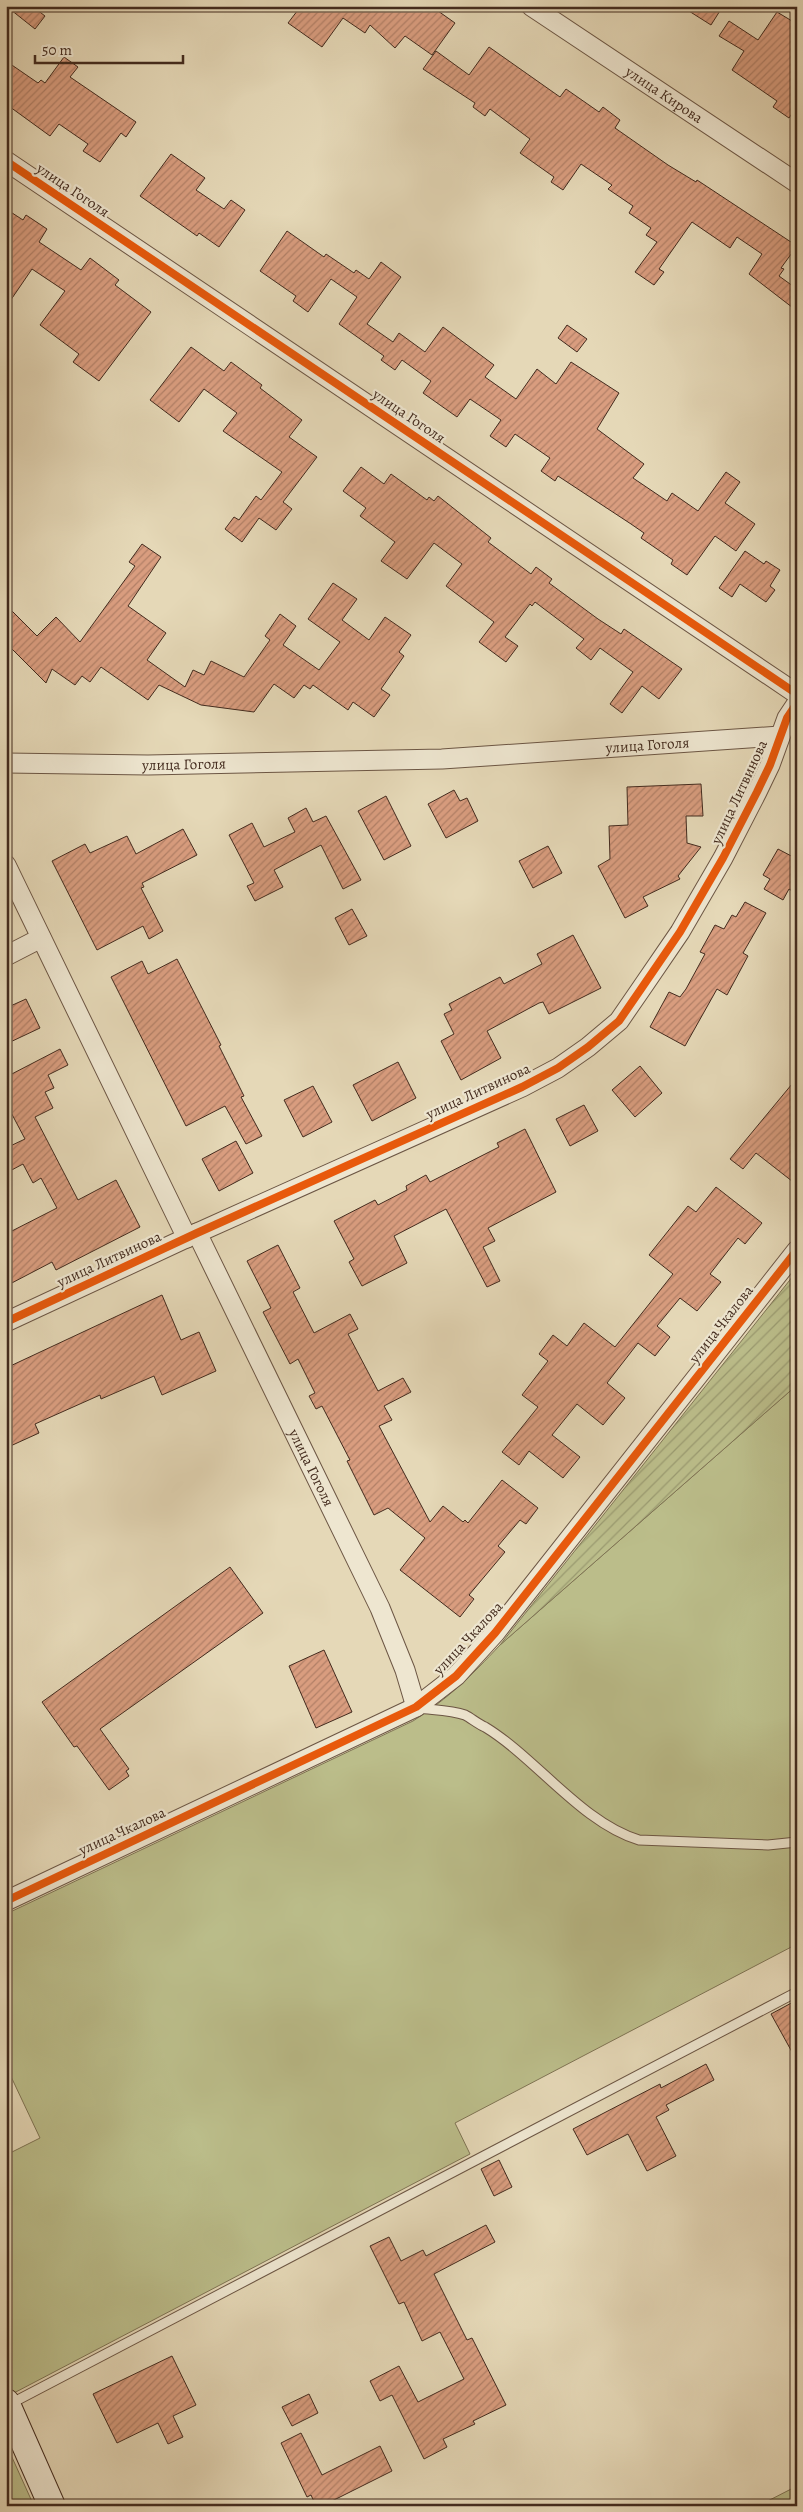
<svg xmlns="http://www.w3.org/2000/svg" width="803" height="2512" viewBox="0 0 803 2512" font-family="Alegreya,serif">
<style>
.grass{fill:#bbbd8a;stroke:#7f7454}
.garden{fill:url(#garden-furrows);stroke:#7f7454}
.building{fill:url(#building-hatch);stroke:#432b1e}
.lines{fill:none;stroke-linecap:round;stroke-linejoin:round}
.lane-casing{stroke:#6c5644;stroke-width:11}
.street-casing{stroke:#6c5644;stroke-width:21}
.secondary-casing{stroke:#432b1e;stroke-width:28}
.lane{stroke:#eee6d0;stroke-width:9}
.street{stroke:#eee6d0;stroke-width:19}
.secondary{stroke:#eee6d0;stroke-width:26}
.cycleway-casing{stroke:#eee6d0;stroke-width:11}
.cycleway{stroke:#e8590c;stroke-width:8}
.labels{text-anchor:middle;stroke-width:4.5;stroke-linejoin:round;paint-order:stroke}
.street-label{font-size:15px;fill:#432b1e;stroke:#eee6d0}
</style>
<defs>
<pattern id="garden-furrows" width="10" height="10" patternUnits="userSpaceOnUse" patternTransform="scale(1.25)"><rect width="10" height="10" fill="#bbbd8a"/><path d="M-1 1l2-2M0 10L10 0M9 11l2-2" fill="none" stroke="#9a9a70"/></pattern>
<pattern id="building-hatch" width="6" height="6" patternUnits="userSpaceOnUse" patternTransform="scale(1.25)"><rect width="6" height="6" fill="#d99d7f"/><path d="M-1 1l2-2M0 6l6-6M5 7l2-2" fill="none" stroke="#b28067"/></pattern>
</defs>
<rect width="100%" height="100%" fill="#e5d8b7"/>
<filter id="stains"><feTurbulence type="fractalNoise" baseFrequency=".004" numOctaves="4"/><feColorMatrix values="0 0 0 0 .2 0 0 0 0 .09 0 0 0 0 .02 0 0 0 .5 -.17"/></filter>
<radialGradient id="worn" r=".72"><stop offset=".6" stop-color="#630" stop-opacity="0"/><stop offset="1" stop-color="#630" stop-opacity=".3"/></radialGradient>
<path class="grass" d="M 797,1385 L 797,1944 L 455,2123 L 470,2154 L 12,2394 L 6,2381 L 6,2155 L 40,2138 L 6,2066 L 6,1914 L 413,1721 C 450,1697 470,1677 500,1645 Z
M 6,2444 L 34,2506 L 6,2506 Z
M 797,2486 L 797,2506 L 758,2506 Z"/>
<path class="garden" d="M 797,1271 L 797,1385 L 500,1645 Z"/>
<path class="building" d="M 6,6 L 32,6 L 45,16 L 35,29 Z
M 301,6 L 431,6 L 455,23 L 432,55 L 405,36 L 395,48 L 370,25 L 365,33 L 343,18 L 322,47 L 288,23 Z
M 681,6 L 723,6 L 711,25 Z
M 777,12 L 797,24 L 797,106 L 789,118 L 773,107 L 777,101 L 732,70 L 744,51 L 719,36 L 729,21 L 758,40 Z
M 489,47 L 560,97 L 566,89 L 599,112 L 603,107 L 620,120 L 615,128 L 668,165 L 696,182 L 697,180 L 797,246 L 781,268 L 784,269 L 779,276 L 797,289 L 797,311 L 749,274 L 762,254 L 737,237 L 730,248 L 692,222 L 659,269 L 664,272 L 654,285 L 635,272 L 657,242 L 646,235 L 651,228 L 629,213 L 633,206 L 608,189 L 612,185 L 581,164 L 563,190 L 551,182 L 554,177 L 520,153 L 530,139 L 490,109 L 485,116 L 473,107 L 475,103 L 423,69 L 436,51 L 469,75 Z
M 64,57 L 78,67 L 70,77 L 136,122 L 126,137 L 121,133 L 100,162 L 83,151 L 88,144 L 59,124 L 50,136 L 6,104 L 6,61 L 38,83 L 41,80 L 45,83 Z
M 171,154 L 205,178 L 196,190 L 224,209 L 231,200 L 245,210 L 219,247 L 199,233 L 197,236 L 140,196 Z
M 6,209 L 23,220 L 26,215 L 47,229 L 39,242 L 81,270 L 90,258 L 119,280 L 115,285 L 151,312 L 99,381 L 73,362 L 79,354 L 40,325 L 65,291 L 32,269 L 6,307 Z
M 287,231 L 324,257 L 326,254 L 354,273 L 356,270 L 369,279 L 381,262 L 401,277 L 367,324 L 393,342 L 399,333 L 425,352 L 443,327 L 494,365 L 485,377 L 516,399 L 537,369 L 556,384 L 571,362 L 619,393 L 597,429 L 644,464 L 633,478 L 667,501 L 672,493 L 698,511 L 726,472 L 740,482 L 725,503 L 755,524 L 736,551 L 715,536 L 687,575 L 671,564 L 673,560 L 641,538 L 644,533 L 631,524 L 558,476 L 555,481 L 541,471 L 550,458 L 515,434 L 506,447 L 490,436 L 501,420 L 470,399 L 457,417 L 423,393 L 431,381 L 402,360 L 395,370 L 381,360 L 384,356 L 339,324 L 357,297 L 331,279 L 308,312 L 293,301 L 296,296 L 260,271 Z
M 567,325 L 587,339 L 577,352 L 558,338 Z
M 191,347 L 224,371 L 231,362 L 262,385 L 260,388 L 302,420 L 289,437 L 317,457 L 283,502 L 292,509 L 276,530 L 259,518 L 242,542 L 225,529 L 234,517 L 239,520 L 256,496 L 261,500 L 282,472 L 223,431 L 237,413 L 204,389 L 179,422 L 150,400 Z
M 361,467 L 384,484 L 391,474 L 427,500 L 429,497 L 434,501 L 438,496 L 491,538 L 488,542 L 531,574 L 536,567 L 552,579 L 549,583 L 598,619 L 621,634 L 624,629 L 682,669 L 659,699 L 642,686 L 622,713 L 610,704 L 633,672 L 600,648 L 591,660 L 576,648 L 584,639 L 535,602 L 532,606 L 530,604 L 505,637 L 518,646 L 506,662 L 479,642 L 494,622 L 446,586 L 462,564 L 434,543 L 407,579 L 381,561 L 395,542 L 360,516 L 366,508 L 343,491 Z
M 142,544 L 161,557 L 128,606 L 166,633 L 147,660 L 185,687 L 193,670 L 204,675 L 211,661 L 244,677 L 270,640 L 265,636 L 280,614 L 296,626 L 283,645 L 319,670 L 340,642 L 308,619 L 333,583 L 357,599 L 342,620 L 369,640 L 385,617 L 411,635 L 399,652 L 404,656 L 381,689 L 390,695 L 374,717 L 353,702 L 348,710 L 313,685 L 310,689 L 304,685 L 294,698 L 274,684 L 254,712 L 201,705 L 159,685 L 148,700 L 101,667 L 90,682 L 82,676 L 75,685 L 52,669 L 46,683 L 6,643 L 6,605 L 37,636 L 56,617 L 80,642 L 135,566 L 129,562 Z
M 745,551 L 764,564 L 766,561 L 780,570 L 770,586 L 775,590 L 766,602 L 740,584 L 732,597 L 719,588 Z
M 701,784 L 703,816 L 686,816 L 687,843 L 701,847 L 678,876 L 680,879 L 643,897 L 648,906 L 625,918 L 598,866 L 610,859 L 609,826 L 628,825 L 627,787 Z
M 454,790 L 460,801 L 467,798 L 478,821 L 446,838 L 428,804 Z
M 386,796 L 411,846 L 384,860 L 358,811 Z
M 306,808 L 313,822 L 326,816 L 361,880 L 343,889 L 321,845 L 274,870 L 283,887 L 255,901 L 247,886 L 254,883 L 229,835 L 252,823 L 264,847 L 295,832 L 288,818 Z
M 183,829 L 197,855 L 142,883 L 144,887 L 141,888 L 163,931 L 149,939 L 143,926 L 97,950 L 52,861 L 85,844 L 90,853 L 127,836 L 136,854 Z
M 548,846 L 562,873 L 533,888 L 519,861 Z
M 778,849 L 797,859 L 797,894 L 789,889 L 783,900 L 764,889 L 770,879 L 763,875 Z
M 745,902 L 766,913 L 743,953 L 748,956 L 727,995 L 717,989 L 685,1046 L 650,1027 L 669,992 L 680,997 L 686,989 L 705,954 L 700,952 L 715,925 L 724,929 L 732,915 L 736,917 Z
M 352,909 L 367,936 L 349,945 L 335,918 Z
M 573,935 L 601,988 L 549,1014 L 543,1002 L 539,1003 L 487,1031 L 501,1058 L 461,1080 L 441,1041 L 454,1034 L 444,1014 L 452,1010 L 449,1004 L 500,977 L 504,984 L 542,964 L 537,954 Z
M 177,959 L 221,1045 L 219,1046 L 244,1096 L 241,1097 L 262,1136 L 246,1144 L 225,1106 L 186,1126 L 111,977 L 142,961 L 148,974 Z
M 26,999 L 40,1028 L 6,1044 L 6,1008 Z
M 60,1049 L 68,1065 L 48,1075 L 54,1088 L 45,1092 L 53,1108 L 35,1117 L 78,1200 L 116,1180 L 140,1227 L 56,1270 L 52,1262 L 6,1286 L 6,1234 L 57,1208 L 41,1178 L 33,1183 L 23,1164 L 6,1173 L 6,1148 L 25,1139 L 6,1103 L 6,1097 L 11,1094 L 6,1084 L 6,1077 Z
M 398,1062 L 416,1098 L 372,1121 L 353,1085 Z
M 640,1066 L 662,1093 L 635,1117 L 612,1090 Z
M 797,1078 L 797,1185 L 756,1153 L 743,1169 L 730,1159 Z
M 313,1086 L 332,1122 L 303,1137 L 284,1100 Z
M 584,1105 L 598,1131 L 570,1146 L 556,1119 Z
M 525,1129 L 556,1192 L 488,1228 L 495,1241 L 483,1247 L 500,1281 L 487,1287 L 446,1209 L 394,1236 L 407,1263 L 362,1286 L 349,1262 L 354,1259 L 334,1221 L 375,1200 L 378,1205 L 407,1190 L 406,1186 L 426,1175 L 430,1182 L 499,1147 L 497,1143 Z
M 236,1141 L 253,1173 L 219,1191 L 202,1159 Z
M 716,1187 L 762,1223 L 745,1244 L 738,1238 L 710,1274 L 721,1282 L 697,1311 L 680,1298 L 657,1326 L 670,1337 L 655,1356 L 638,1343 L 607,1383 L 625,1398 L 603,1425 L 577,1404 L 552,1435 L 580,1457 L 563,1478 L 529,1451 L 519,1465 L 502,1452 L 538,1407 L 522,1395 L 548,1361 L 539,1354 L 553,1335 L 567,1346 L 584,1323 L 615,1347 L 673,1274 L 649,1255 L 688,1206 L 696,1212 Z
M 278,1245 L 300,1288 L 293,1292 L 314,1333 L 350,1314 L 358,1329 L 348,1334 L 378,1391 L 403,1378 L 411,1392 L 384,1406 L 392,1420 L 379,1426 L 430,1522 L 443,1506 L 463,1522 L 465,1520 L 468,1523 L 502,1480 L 538,1508 L 526,1524 L 520,1520 L 498,1546 L 505,1552 L 469,1595 L 474,1599 L 460,1617 L 400,1570 L 425,1538 L 388,1508 L 374,1515 L 347,1461 L 350,1460 L 322,1406 L 316,1409 L 309,1396 L 315,1393 L 298,1359 L 290,1364 L 263,1312 L 271,1308 L 247,1261 Z
M 162,1295 L 181,1340 L 199,1332 L 216,1371 L 162,1395 L 154,1376 L 101,1399 L 100,1395 L 35,1424 L 39,1433 L 6,1448 L 6,1368 Z
M 230,1567 L 263,1613 L 100,1729 L 129,1769 L 126,1771 L 129,1776 L 109,1790 L 77,1746 L 74,1747 L 42,1702 Z
M 324,1650 L 352,1712 L 316,1728 L 289,1666 Z
M 797,2000 L 797,2061 L 771,2014 Z
M 706,2064 L 714,2080 L 666,2105 L 669,2110 L 656,2117 L 676,2156 L 647,2171 L 628,2134 L 587,2155 L 573,2129 L 660,2084 L 661,2088 Z
M 499,2160 L 512,2187 L 494,2196 L 481,2169 Z
M 486,2225 L 495,2242 L 434,2274 L 467,2340 L 472,2338 L 506,2405 L 473,2421 L 475,2424 L 443,2439 L 447,2447 L 424,2459 L 392,2395 L 380,2401 L 370,2381 L 399,2366 L 418,2402 L 464,2379 L 440,2332 L 422,2341 L 404,2302 L 399,2304 L 370,2246 L 389,2237 L 401,2261 L 423,2250 L 426,2256 Z
M 172,2356 L 196,2405 L 173,2416 L 183,2437 L 168,2444 L 158,2423 L 117,2443 L 93,2394 Z
M 309,2394 L 318,2413 L 292,2426 L 282,2407 Z
M 301,2433 L 322,2475 L 380,2446 L 392,2471 L 322,2506 L 316,2506 L 311,2495 L 307,2497 L 281,2443 Z"/>
<g class="lines">
<g class="lane-casing">
<path id="lane" d="M 419,1708 C 434,1710 451,1710 465,1715 C 471,1718 478,1724 485,1727 C 536,1758 582,1823 639,1840 L 768,1845 L 797,1842
M 10,2404 L 797,1992"/>
</g>
<g class="street-casing">
<g id="street">
<path id="s1" d="M 531,6 L 797,183"/>
<path d="M 6,161 L 797,694"/>
<path id="s2" d="M 6,763 L 148,765 L 442,759 L 780,736"/>
<path d="M 6,865 L 187,1238"/>
<path d="M 6,956 L 41,938"/>
<path id="s3" d="M 197,1233 L 380,1608 L 405,1670 L 416,1707"/>
<path d="M 6,1322 L 197,1233 L 522,1087 L 558,1068 L 588,1047 L 619,1021 L 641,989 L 680,932 L 723,858 L 757,792 L 770,765 L 787,718 L 797,703"/>
<path d="M 6,1901 L 416,1707 L 456,1676 L 495,1633 L 797,1250"/>
</g>
</g>
<g class="secondary-casing">
<path id="secondary" d="M 6,2402 L 52,2506"/>
</g>
<use href="#lane" class="lane"/>
<use href="#street" class="street"/>
<use href="#secondary" class="secondary"/>
<g class="cycleway-casing">
<path id="cycleway" d="M 6,161 L 797,694
M 6,1322 L 197,1233 L 522,1087 L 558,1068 L 588,1047 L 619,1021 L 641,989 L 680,932 L 723,858 L 757,792 L 770,765 L 787,718 L 797,703
M 6,1901 L 416,1707 L 456,1676 L 495,1633 L 797,1250"/>
</g>
<use href="#cycleway" class="cycleway"/>
</g>
<g class="labels">
<g class="street-label">
<text dy="5" stroke="none"><textPath href="#s1" startOffset="160">улица Кирова</textPath></text>
<text transform="translate(73 190) rotate(34)" y="5">улица Гоголя</text>
<text transform="translate(409 416) rotate(34)" y="5">улица Гоголя</text>
<text dy="5" stroke="none"><textPath href="#s2" startOffset="642">улица Гоголя</textPath></text>
<text dy="5" stroke="none"><textPath href="#s2" startOffset="178">улица Гоголя</textPath></text>
<text transform="translate(739 792) rotate(-65)" y="5">улица Литвинова</text>
<text transform="translate(478 1091) rotate(-25)" y="5">улица Литвинова</text>
<text transform="translate(109 1259) rotate(-25)" y="5">улица Литвинова</text>
<text transform="translate(721 1324) rotate(-52)" y="5">улица Чкалова</text>
<text dy="5" stroke="none"><textPath href="#s3" startOffset="261">улица Гоголя</textPath></text>
<text transform="translate(468 1638) rotate(-47)" y="5">улица Чкалова</text>
<text transform="translate(122 1831) rotate(-25)" y="5">улица Чкалова</text>
</g>
</g>
<rect width="803" height="2512" fill="none" stroke="#e5d8b7" stroke-width="25"/>
<rect x="8" y="8" width="788" height="2497" fill="none" stroke="#432b1e" stroke-width="2.5"/>
<rect x="12" y="12" width="778" height="2487" fill="none" stroke="#432b1e"/>
<path d="M35 55v8h148v-8" fill="none" stroke="#432b1e" stroke-width="2.5"/>
<text x="42" y="55" font-size="15" fill="#432b1e" stroke="#eee6d0" stroke-width="4" paint-order="stroke">50 m</text>
<rect width="100%" height="100%" filter="url(#stains)"/>
<rect width="100%" height="100%" fill="url(#worn)"/>
</svg>
